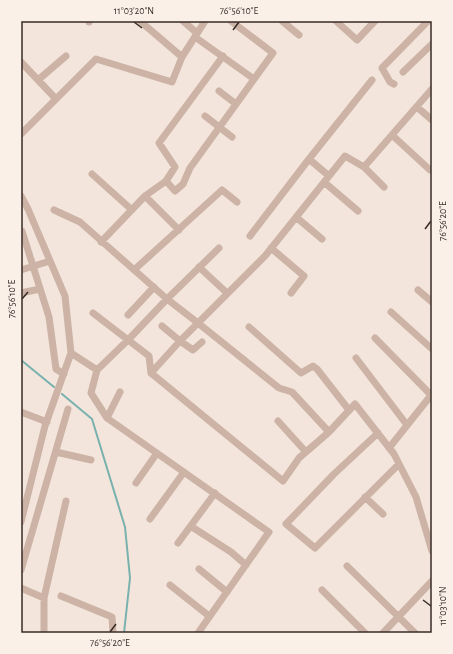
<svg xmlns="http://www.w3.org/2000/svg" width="453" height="654" viewBox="0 0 453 654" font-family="'Alegreya Sans',sans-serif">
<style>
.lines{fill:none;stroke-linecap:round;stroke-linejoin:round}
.stream{stroke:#79b1ae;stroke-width:2}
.minor{stroke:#ccb3a6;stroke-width:7}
.ticks{fill:none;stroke:#382b27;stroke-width:1.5}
.neatline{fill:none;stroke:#382b27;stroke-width:1.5}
.ticks-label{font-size:10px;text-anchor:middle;fill:#382b27}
</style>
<rect width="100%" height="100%" fill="#f3e5db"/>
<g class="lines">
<path class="stream" d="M 21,360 L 54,387
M 62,394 L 92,419 L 125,527 L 130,578 L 124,633"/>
<path class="minor" d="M 140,21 L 182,57
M 183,21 L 197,33
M 282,21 L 299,35
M 336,21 L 357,40 L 375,21
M 89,22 L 89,21
M 195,37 L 254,79
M 21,62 L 56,99
M 403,72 L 432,44
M 38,80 L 66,56
M 394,84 L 390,82 L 382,68 L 428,21
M 219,91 L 236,104
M 417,107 L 432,120
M 205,116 L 232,137
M 21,134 L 96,59 L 172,82 L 182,57 L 205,21
M 392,135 L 430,170
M 309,159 L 372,80
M 364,167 L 384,187
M 92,174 L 132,210
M 166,181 L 175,167 L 159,143 L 223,56
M 324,182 L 358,211
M 21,196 L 28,209 L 65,296 L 71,353 L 97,370 L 128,340 L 167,299 L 198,323 L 265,256 L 345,156 L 364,167 L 432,89
M 145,196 L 179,230
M 54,210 L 80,222 L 167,299 L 219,248
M 296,217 L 322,239
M 22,231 L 49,317 L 56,369 L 64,374
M 250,236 L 309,159 L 329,176
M 101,242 L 145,196 L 166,181 L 175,191 L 183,184 L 190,168 L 273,53 L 231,21
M 271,248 L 304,276 L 291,293
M 199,267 L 227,293
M 21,270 L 50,261
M 134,270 L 222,190 L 237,202
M 418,290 L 432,302
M 21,293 L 40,289
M 391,312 L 432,349
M 93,313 L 149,356 L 151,373
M 128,315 L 154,287
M 162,326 L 180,341 L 198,323 L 279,388 L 292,392 L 329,432 L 355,404 L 394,454 L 416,497 L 432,551
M 249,327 L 301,373 L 313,366 L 317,369 L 349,410
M 375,338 L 432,396
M 202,342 L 193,350 L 180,341 L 151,373 L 283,481 L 299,458 L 329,432
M 356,358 L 407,425
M 97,370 L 91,393 L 107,418 L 269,532 L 198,633
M 21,412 L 47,422
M 107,418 L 120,392
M 278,421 L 306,452
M 378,433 L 334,474 L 286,524 L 315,548 L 399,464
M 389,448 L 432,394
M 56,452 L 91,460
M 136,483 L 157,453
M 365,497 L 383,514
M 150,519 L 184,472
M 21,522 L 45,426 L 71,353
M 192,527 L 231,552 L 246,565
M 178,543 L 215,493
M 347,566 L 415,633
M 199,569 L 227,592
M 21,570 L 68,409
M 170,585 L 209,616
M 21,588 L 44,598
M 322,590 L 365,633
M 61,596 L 112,617 L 113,633
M 44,633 L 44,598 L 66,501
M 383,633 L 432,581"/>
</g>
<path class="ticks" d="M 134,22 L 142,28M 233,30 L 239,22M 425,229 L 431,221M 22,299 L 28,292M 423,600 L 431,606M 110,632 L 116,624"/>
<rect width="453" height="654" fill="none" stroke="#faf0e8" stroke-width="44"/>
<rect x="22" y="22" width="409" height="610" class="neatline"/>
<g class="ticks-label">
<text x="134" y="14">11°03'20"N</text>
<text x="239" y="14">76°56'10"E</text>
<text transform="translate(442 221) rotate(-90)" y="4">76°56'20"E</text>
<text transform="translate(11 299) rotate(-90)" y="4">76°56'10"E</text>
<text transform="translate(442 606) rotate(-90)" y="4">11°03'10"N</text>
<text x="110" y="646">76°56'20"E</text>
</g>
</svg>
